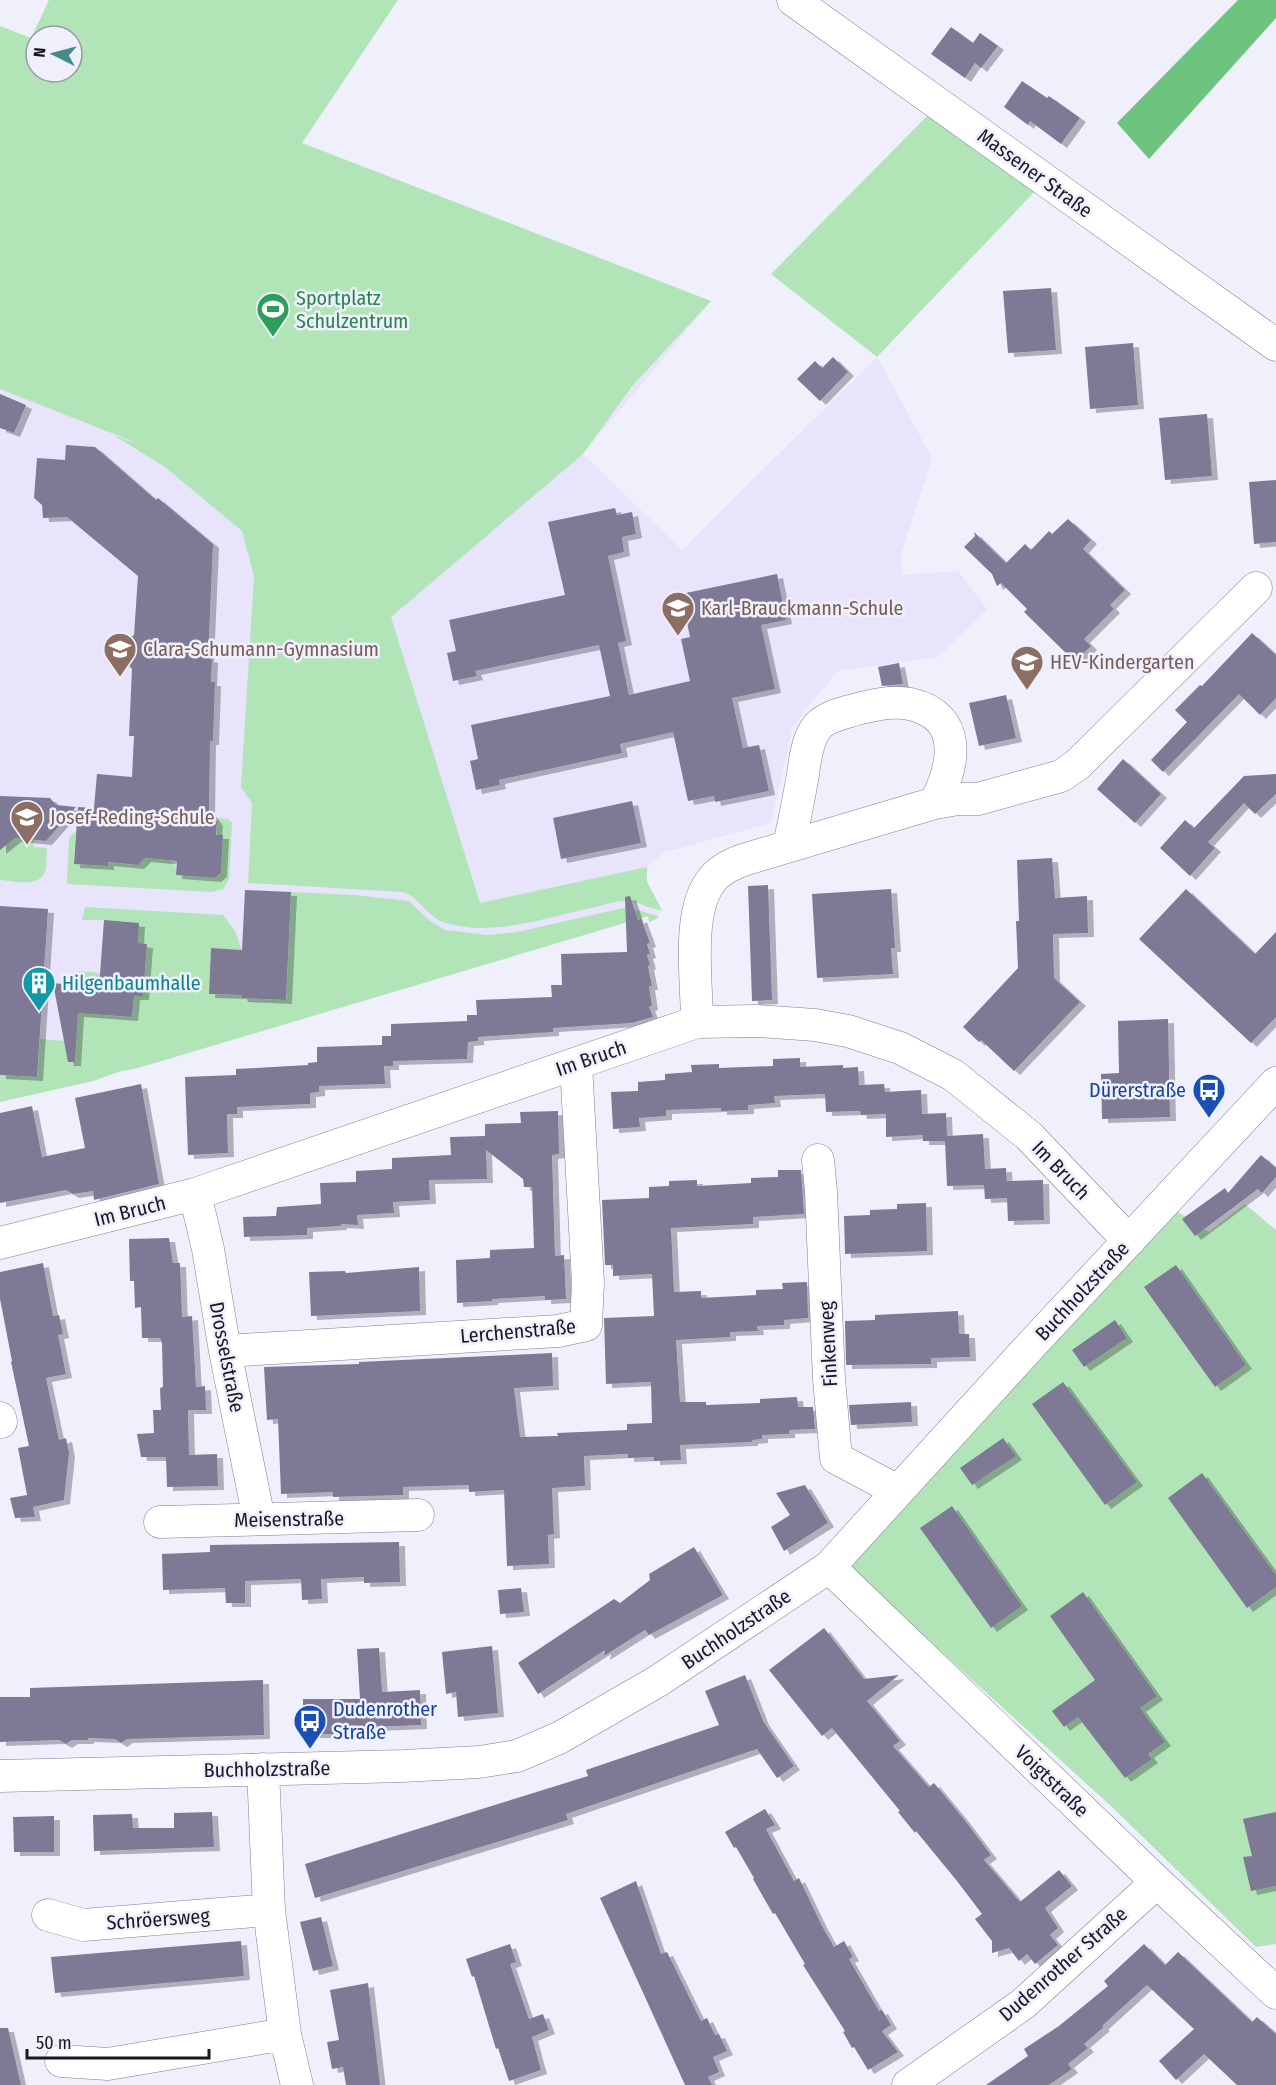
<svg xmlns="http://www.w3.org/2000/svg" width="1276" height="2085" viewBox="0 0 1276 2085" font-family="'Fira Sans Condensed',sans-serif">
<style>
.built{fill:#e7e4fb}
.green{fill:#b1e5b8;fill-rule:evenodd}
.forest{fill:#6ec47e}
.building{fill:#7e7a96;filter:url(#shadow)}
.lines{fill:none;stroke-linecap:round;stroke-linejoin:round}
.minor-casing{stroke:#807c98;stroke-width:33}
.minor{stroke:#fff;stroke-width:32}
.labels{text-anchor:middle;stroke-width:5;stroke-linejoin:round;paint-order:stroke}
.street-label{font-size:20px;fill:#191822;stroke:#f0effc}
.leisure-label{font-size:20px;fill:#27864d;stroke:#f0effc;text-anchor:start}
.education-label{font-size:20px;fill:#785e54;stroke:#f0effc;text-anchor:start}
.culture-label{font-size:20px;fill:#0d838f;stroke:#f0effc;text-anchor:start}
.transit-label{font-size:20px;fill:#164399;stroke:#f0effc;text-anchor:end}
</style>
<defs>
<filter id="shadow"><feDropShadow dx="6" dy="4" stdDeviation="0" flood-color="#0004"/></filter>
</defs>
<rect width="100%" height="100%" fill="#f0effc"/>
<path class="built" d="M 0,26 L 36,40 L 36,72 L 72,72 L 302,143 L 711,301 L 583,454 L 682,550 L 877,357 L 932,458 L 900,558 L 903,575 L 958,571 L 987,609 L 938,657 L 838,671 L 804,711 L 792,729 L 771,823 L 665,852 L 647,867 L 647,882 L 662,910 L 658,918 L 649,922 L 648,916 L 138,1068 L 118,1072 L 93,1081 L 0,1102 Z"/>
<path class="green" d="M 49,0 L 398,0 L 302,143 L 711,301 L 633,385 L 583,454 L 391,617 L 480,903 L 647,867 L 647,882 L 662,910 C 650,910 638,901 627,901 C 615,900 602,906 591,908 C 544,918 493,937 446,923 C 427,918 421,898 403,892 L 248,883 L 252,803 L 241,787 L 254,576 L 242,531 L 165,467 L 115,436 L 142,445 L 0,389 L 0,26 L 31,38 ZM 36,36 L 72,36 L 72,72 L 36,72 Z
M 932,111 L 1038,188 L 877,357 L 771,274 Z
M 217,818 L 228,819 L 232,823 L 229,879 L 223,889 L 212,892 L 67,884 L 69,837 L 76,831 L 74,864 L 107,866 L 108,862 L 138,865 L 145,858 L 170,860 L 176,867 L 176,875 L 215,878 L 221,873 L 222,835 L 217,835 Z
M 10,838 L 34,839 L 33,847 L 47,848 C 46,855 47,866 45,872 C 38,888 13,881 0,880 L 0,847 L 4,847 L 9,843 Z
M 291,892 L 354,895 L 409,901 L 430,921 L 445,930 L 488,935 L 517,932 L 628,907 L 657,916 L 658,918 L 649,922 L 648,916 L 138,1068 L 118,1072 L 93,1081 L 0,1102 L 0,1075 L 37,1077 L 40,1039 L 76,1042 L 79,971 L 100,973 L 97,1014 L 132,1017 L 134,996 L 143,996 L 147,944 L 138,943 L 104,920 L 82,920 L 85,907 L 223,915 L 235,931 L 242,950 L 211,948 L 209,994 L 241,995 L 242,998 L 286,1000 Z
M 1245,1204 L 1276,1230 L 1276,1944 L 1256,1947 L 1111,1806 L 848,1567 L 1169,1206 L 1209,1232 Z"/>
<path class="forest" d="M 1238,0 L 1276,0 L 1276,18 L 1149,159 L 1117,123 Z"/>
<path class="building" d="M 951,27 L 973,43 L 980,33 L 998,46 L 981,68 L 975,63 L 965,78 L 931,54 Z
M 1022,81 L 1047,98 L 1049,96 L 1080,118 L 1061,144 L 1030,121 L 1028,125 L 1004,107 Z
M 1051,288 L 1056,350 L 1008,353 L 1003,291 Z
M 1133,343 L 1138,405 L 1090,409 L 1085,347 Z
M 833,357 L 848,372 L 820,401 L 797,379 L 815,361 L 822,368 Z
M 0,394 L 26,405 L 14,433 L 0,428 Z
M 1207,414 L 1212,476 L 1165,480 L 1159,418 Z
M 66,445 L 95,447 L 156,500 L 158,498 L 213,544 L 208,658 L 212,659 L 211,682 L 215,682 L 213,741 L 210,741 L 209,811 L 217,822 L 216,835 L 223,835 L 221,873 L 215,878 L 176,875 L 177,861 L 145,858 L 138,865 L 108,862 L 108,866 L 74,864 L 78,807 L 94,808 L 97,774 L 132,777 L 134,736 L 129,736 L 132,669 L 122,658 L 123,642 L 134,635 L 138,576 L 67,517 L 43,518 L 42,505 L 34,498 L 37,458 L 65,460 Z
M 1276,480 L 1276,542 L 1254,544 L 1249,482 Z
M 615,508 L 617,515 L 632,512 L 636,534 L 622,537 L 624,552 L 608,556 L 626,641 L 618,643 L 629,695 L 690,681 L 681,639 L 690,637 L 681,594 L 777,574 L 786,620 L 761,625 L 775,689 L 732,698 L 743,748 L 759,745 L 769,791 L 715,802 L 714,796 L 688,801 L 673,732 L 620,744 L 622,753 L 499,780 L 500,785 L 476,790 L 470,761 L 478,759 L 471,725 L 610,696 L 599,645 L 475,671 L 477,676 L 453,681 L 447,653 L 456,651 L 449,620 L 565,595 L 548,522 Z
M 1068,519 L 1091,540 L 1083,549 L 1125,590 L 1110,605 L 1114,609 L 1084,639 L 1091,646 L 1075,662 L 1024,612 L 1027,609 L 1001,583 L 997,586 L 992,574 L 964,547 L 975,536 L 974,532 L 1006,563 L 1025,544 L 1031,550 L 1049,531 L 1052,534 Z
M 1252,633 L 1276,655 L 1276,698 L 1260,715 L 1239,694 L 1163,772 L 1151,760 L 1187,722 L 1175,710 L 1200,685 L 1202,686 Z
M 899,663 L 903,684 L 882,686 L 878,667 Z
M 1006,695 L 1016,738 L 979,746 L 969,703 Z
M 1123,759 L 1161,794 L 1135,823 L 1097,789 Z
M 1276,774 L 1276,794 L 1255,814 L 1244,803 L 1208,842 L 1215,848 L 1190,876 L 1160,848 L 1185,820 L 1194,828 L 1244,776 Z
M 0,796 L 50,798 L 56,805 L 76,807 L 46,841 L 15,838 L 0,850 Z
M 632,801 L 641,843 L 561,859 L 553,818 Z
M 1052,858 L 1055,898 L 1087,896 L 1088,933 L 1053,934 L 1054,978 L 1080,1002 L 1014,1071 L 981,1040 L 979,1042 L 963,1027 L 1018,968 L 1016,921 L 1019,921 L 1017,860 Z
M 768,885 L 772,1000 L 752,1001 L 748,886 Z
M 891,889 L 895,948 L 891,948 L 893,974 L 817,978 L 812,894 Z
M 1186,889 L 1255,954 L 1276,932 L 1276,1017 L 1251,1043 L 1139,939 Z
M 245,890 L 291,892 L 286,1000 L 242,998 L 241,995 L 209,994 L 211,948 L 242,950 Z
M 630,896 L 638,920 L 641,918 L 650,943 L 647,944 L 650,954 L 647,955 L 650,965 L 648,966 L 652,986 L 649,986 L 652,1006 L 649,1007 L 653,1017 L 632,1023 L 553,1028 L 553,1032 L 478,1037 L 478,1041 L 468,1042 L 467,1059 L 393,1061 L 393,1066 L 384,1066 L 385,1084 L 319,1086 L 319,1092 L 310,1093 L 310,1104 L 237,1107 L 237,1114 L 227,1114 L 228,1153 L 188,1155 L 185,1077 L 236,1075 L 236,1069 L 308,1065 L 308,1063 L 317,1062 L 317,1047 L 382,1045 L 382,1036 L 391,1036 L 391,1024 L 467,1021 L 467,1015 L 477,1015 L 476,1000 L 552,997 L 551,985 L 562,985 L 561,954 L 627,952 L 625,897 Z
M 0,906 L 48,909 L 37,1077 L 0,1075 Z
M 104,920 L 139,923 L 138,943 L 147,944 L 143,996 L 134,996 L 132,1017 L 78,1013 L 75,1062 L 68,1062 L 53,983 L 99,988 Z
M 1168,1019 L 1170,1117 L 1102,1119 L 1101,1074 L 1119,1073 L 1118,1021 Z
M 800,1058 L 800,1067 L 843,1065 L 843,1068 L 858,1067 L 859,1085 L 884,1084 L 885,1092 L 921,1090 L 922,1114 L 946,1113 L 947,1136 L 983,1134 L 985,1169 L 1006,1168 L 1007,1185 L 1006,1181 L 1043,1180 L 1044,1220 L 1008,1221 L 1007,1198 L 985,1199 L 984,1185 L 947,1186 L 945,1141 L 923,1141 L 923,1135 L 886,1137 L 886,1114 L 861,1115 L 860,1111 L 826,1112 L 825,1094 L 774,1096 L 775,1103 L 748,1105 L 748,1110 L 721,1111 L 721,1108 L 666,1110 L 666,1116 L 639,1118 L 640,1127 L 613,1129 L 611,1092 L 638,1091 L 638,1082 L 665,1080 L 665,1074 L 692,1072 L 691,1065 L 719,1064 L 719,1068 L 773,1066 L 773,1059 Z
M 141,1084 L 159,1184 L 94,1200 L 93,1191 L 73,1194 L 66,1190 L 0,1203 L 0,1113 L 32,1106 L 42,1157 L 85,1148 L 75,1098 Z
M 558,1111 L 559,1154 L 552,1155 L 555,1256 L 564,1255 L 566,1299 L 545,1300 L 545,1296 L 492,1299 L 492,1301 L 457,1303 L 456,1260 L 490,1258 L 490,1250 L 534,1248 L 532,1187 L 524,1187 L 523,1179 L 486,1150 L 487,1179 L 429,1180 L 430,1200 L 393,1202 L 394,1213 L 357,1215 L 358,1225 L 341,1224 L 341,1226 L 307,1228 L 307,1235 L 244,1237 L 243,1217 L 276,1216 L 277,1207 L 321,1204 L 320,1183 L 356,1182 L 356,1171 L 392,1169 L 392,1158 L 451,1155 L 450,1137 L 485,1136 L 485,1124 L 521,1123 L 520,1112 Z
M 1261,1155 L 1276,1168 L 1276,1177 L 1262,1193 L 1258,1189 L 1195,1236 L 1182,1219 L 1225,1188 L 1228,1193 Z
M 778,1170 L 801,1170 L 804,1214 L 753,1217 L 753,1224 L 671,1228 L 674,1292 L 701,1291 L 701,1298 L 756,1295 L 756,1290 L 783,1289 L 782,1283 L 807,1282 L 808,1318 L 784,1320 L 784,1325 L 757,1326 L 758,1331 L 730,1332 L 730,1337 L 676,1340 L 680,1402 L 706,1402 L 706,1405 L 760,1403 L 760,1399 L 797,1397 L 798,1407 L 813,1407 L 815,1429 L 789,1430 L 789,1434 L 762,1435 L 762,1439 L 752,1440 L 752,1442 L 680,1445 L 681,1460 L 654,1461 L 654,1457 L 628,1458 L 628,1454 L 584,1456 L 585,1486 L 552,1488 L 554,1534 L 548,1535 L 549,1564 L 507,1566 L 504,1490 L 469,1492 L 469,1485 L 403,1487 L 403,1495 L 333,1497 L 333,1492 L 281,1494 L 278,1419 L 267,1420 L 264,1367 L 359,1364 L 359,1362 L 552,1353 L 553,1386 L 514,1388 L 520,1437 L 558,1436 L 557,1433 L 627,1430 L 627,1424 L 652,1423 L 651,1382 L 606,1384 L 604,1318 L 654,1316 L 652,1274 L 613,1276 L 613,1265 L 605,1265 L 602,1200 L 649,1198 L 649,1187 L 669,1186 L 669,1181 L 697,1180 L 697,1186 L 751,1183 L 751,1178 L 778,1177 Z
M 926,1203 L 927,1251 L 845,1254 L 844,1216 L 870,1215 L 870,1210 L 897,1209 L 897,1204 Z
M 169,1238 L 173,1263 L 180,1263 L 182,1317 L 192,1316 L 196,1387 L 205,1386 L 206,1410 L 188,1410 L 189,1455 L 217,1454 L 218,1486 L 167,1487 L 166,1457 L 141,1457 L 137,1434 L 154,1433 L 153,1410 L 161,1410 L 160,1388 L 163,1387 L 162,1343 L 160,1338 L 142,1338 L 141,1307 L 135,1308 L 134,1281 L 130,1281 L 129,1239 Z
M 43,1263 L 53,1316 L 59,1315 L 63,1334 L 58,1335 L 66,1374 L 46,1378 L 59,1440 L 66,1438 L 69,1453 L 64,1500 L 33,1507 L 35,1517 L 15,1518 L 10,1498 L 27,1495 L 18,1448 L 29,1446 L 11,1362 L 12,1361 L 0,1299 L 0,1272 Z
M 1176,1265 L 1246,1365 L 1215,1387 L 1144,1287 Z
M 419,1267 L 420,1311 L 311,1316 L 309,1272 L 345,1271 L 346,1273 Z
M 958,1311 L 959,1334 L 969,1334 L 970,1357 L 931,1358 L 931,1364 L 846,1365 L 845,1321 L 875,1320 L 875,1315 Z
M 1115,1320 L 1127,1338 L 1084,1367 L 1072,1350 Z
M 1063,1382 L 1137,1482 L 1105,1505 L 1032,1404 Z
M 911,1402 L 912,1422 L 851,1425 L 849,1405 Z
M 1003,1438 L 1016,1456 L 972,1485 L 960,1468 Z
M 1202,1473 L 1276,1575 L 1276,1587 L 1247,1608 L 1168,1498 Z
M 805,1485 L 828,1523 L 784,1551 L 771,1527 L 790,1515 L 776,1493 Z
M 952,1506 L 1022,1606 L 991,1628 L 920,1528 Z
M 399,1542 L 400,1582 L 364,1583 L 364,1577 L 321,1579 L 322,1599 L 302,1600 L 301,1579 L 245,1581 L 245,1603 L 226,1603 L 225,1588 L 163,1590 L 162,1554 L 210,1552 L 210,1545 Z
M 694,1547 L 723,1595 L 649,1635 L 645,1630 L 604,1656 L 605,1650 L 538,1694 L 518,1663 L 614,1599 L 620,1603 L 650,1580 L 649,1574 Z
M 521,1588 L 524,1612 L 500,1614 L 498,1590 Z
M 1083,1592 L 1157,1696 L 1140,1708 L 1165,1742 L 1148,1754 L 1152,1759 L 1125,1778 L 1078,1717 L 1064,1727 L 1052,1711 L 1095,1680 L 1050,1616 Z
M 824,1628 L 864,1679 L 899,1675 L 867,1701 L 900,1741 L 893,1746 L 929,1787 L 934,1783 L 963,1818 L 991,1855 L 984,1860 L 1020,1902 L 1059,1870 L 1072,1886 L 1045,1908 L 1058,1928 L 1050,1935 L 1058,1945 L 1035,1964 L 1027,1954 L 1019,1961 L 1009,1948 L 992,1953 L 992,1941 L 975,1919 L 982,1914 L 957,1881 L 916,1831 L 915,1833 L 898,1812 L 900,1811 L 832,1728 L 822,1736 L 769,1670 Z
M 492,1646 L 498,1713 L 458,1717 L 456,1692 L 446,1694 L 442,1652 Z
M 379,1648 L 382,1692 L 420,1690 L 421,1725 L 348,1728 L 348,1734 L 303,1734 L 303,1699 L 360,1699 L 357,1649 Z
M 745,1675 L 763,1721 L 794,1766 L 777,1778 L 757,1749 L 566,1814 L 568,1820 L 315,1898 L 305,1864 L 588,1776 L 586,1770 L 719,1725 L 705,1691 Z
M 263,1680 L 264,1735 L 127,1739 L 121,1743 L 115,1739 L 88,1738 L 88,1740 L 72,1740 L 66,1744 L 59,1740 L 0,1742 L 0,1697 L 30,1697 L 30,1688 Z
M 765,1809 L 775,1825 L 766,1829 L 794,1881 L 799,1878 L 822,1926 L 834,1947 L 844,1941 L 853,1957 L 849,1959 L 879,2011 L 882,2010 L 891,2025 L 882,2031 L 898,2052 L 868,2070 L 854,2047 L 852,2048 L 843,2032 L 845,2031 L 803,1965 L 805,1964 L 775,1913 L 773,1914 L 753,1879 L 754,1878 L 736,1847 L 734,1848 L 725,1832 Z
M 212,1812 L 214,1847 L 94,1851 L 93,1815 L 132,1814 L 133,1828 L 174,1828 L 174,1813 Z
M 1276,1812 L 1276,1886 L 1251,1891 L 1243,1857 L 1252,1856 L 1243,1819 Z
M 54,1816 L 54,1852 L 14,1852 L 13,1817 Z
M 636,1881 L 661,1954 L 667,1952 L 701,2021 L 707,2018 L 715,2035 L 719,2034 L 727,2051 L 713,2057 L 719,2072 L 708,2077 L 712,2085 L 685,2085 L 600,1898 Z
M 321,1917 L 333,1966 L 313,1971 L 300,1922 Z
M 241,1941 L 244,1976 L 55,1993 L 51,1957 Z
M 510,1944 L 516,1962 L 510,1964 L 529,2019 L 543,2014 L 549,2030 L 532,2037 L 541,2070 L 509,2081 L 498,2048 L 496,2049 L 474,1976 L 472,1977 L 466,1959 Z
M 1144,1944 L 1165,1965 L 1178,1952 L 1252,2022 L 1257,2017 L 1276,2034 L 1276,2085 L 1237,2085 L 1204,2054 L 1176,2080 L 1159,2061 L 1194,2029 L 1147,1985 L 1102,2026 L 1104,2027 L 1084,2044 L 1088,2048 L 1068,2064 L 1072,2069 L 1049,2085 L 986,2085 L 1028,2056 L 1024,2049 L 1059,2026 L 1108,1986 L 1104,1981 Z
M 368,1983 L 380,2085 L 346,2085 L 343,2067 L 332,2069 L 327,2042 L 339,2040 L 330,1990 Z
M 0,2028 L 8,2028 L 21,2085 L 0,2085 Z"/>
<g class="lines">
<g class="minor-casing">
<path id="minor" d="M 793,0 L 1276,345
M 789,846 C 794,822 799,798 803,774 C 805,760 807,742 815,730 C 821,719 839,714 850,711 C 869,706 891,700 910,704 C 964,716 955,765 935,803
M 697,1022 C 697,984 687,916 709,884 C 717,871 730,865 743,860 L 935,803 L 958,799 L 978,799 L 1061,776 L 1077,765 L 1256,588
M 818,1160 L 821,1191 L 829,1379 L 836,1458 L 898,1491
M 195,1194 L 208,1249 L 225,1351 L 259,1519
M 0,1243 L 195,1194 L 697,1022 L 758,1021 L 815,1025 L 848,1031 L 900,1048 L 953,1075 L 1029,1136 L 1129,1241
M 225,1351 L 558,1331 L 586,1325 L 588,1283 L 576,1064
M 0,1418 L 1,1422
M 160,1522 L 418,1515
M 829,1567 L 1157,1882 L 1276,1993
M 263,1769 L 269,1910 L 285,2034 L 297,2085
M 0,1776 L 403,1766 L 479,1762 L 517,1756 L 559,1738 L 658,1681 L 829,1567 L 1034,1342 L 1276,1083
M 48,1915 L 83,1925 L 269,1910
M 61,2061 L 108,2064 L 285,2034
M 908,2085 L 1023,2004 L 1157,1882"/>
</g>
<use href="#minor" class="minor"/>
</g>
<defs>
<g id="stadium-pin" transform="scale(1.725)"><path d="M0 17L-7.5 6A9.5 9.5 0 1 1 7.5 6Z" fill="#2e9e5b" stroke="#f0effc"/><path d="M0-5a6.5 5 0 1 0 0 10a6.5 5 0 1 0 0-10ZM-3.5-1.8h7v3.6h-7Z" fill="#fff"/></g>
<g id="school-pin" transform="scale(1.725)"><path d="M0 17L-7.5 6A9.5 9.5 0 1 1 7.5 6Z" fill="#8d6e63" stroke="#f0effc"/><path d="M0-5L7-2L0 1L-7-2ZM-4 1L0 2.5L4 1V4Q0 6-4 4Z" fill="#fff"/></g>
<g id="building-pin" transform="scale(1.725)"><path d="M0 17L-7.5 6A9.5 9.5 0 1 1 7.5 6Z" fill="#0f9aa8" stroke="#f0effc"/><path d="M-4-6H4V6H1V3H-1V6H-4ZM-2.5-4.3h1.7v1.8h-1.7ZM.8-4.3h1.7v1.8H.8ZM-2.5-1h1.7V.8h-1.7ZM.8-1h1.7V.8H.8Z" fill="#fff"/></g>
<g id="bus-pin" transform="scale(1.725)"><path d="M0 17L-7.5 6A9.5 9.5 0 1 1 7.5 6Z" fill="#1a4fb4" stroke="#f0effc"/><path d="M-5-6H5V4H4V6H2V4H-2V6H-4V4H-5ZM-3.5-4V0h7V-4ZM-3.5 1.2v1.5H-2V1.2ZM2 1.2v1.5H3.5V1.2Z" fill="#fff"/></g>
</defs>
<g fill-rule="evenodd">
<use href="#stadium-pin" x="273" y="309"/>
<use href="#school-pin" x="678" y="608"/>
<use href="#school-pin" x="120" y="649"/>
<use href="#school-pin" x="1027" y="662"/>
<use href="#school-pin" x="27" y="817"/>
<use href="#building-pin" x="39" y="983"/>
<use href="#bus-pin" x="1209" y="1090"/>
<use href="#bus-pin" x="310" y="1721"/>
</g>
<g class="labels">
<g class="street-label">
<text transform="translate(1035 173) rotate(36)" y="7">Massener Straße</text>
<text transform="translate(591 1058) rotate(-19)" y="7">Im Bruch</text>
<text transform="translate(1061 1170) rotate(46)" y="7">Im Bruch</text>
<text transform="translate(130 1211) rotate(-14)" y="7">Im Bruch</text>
<text transform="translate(1082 1291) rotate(-47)" y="7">Buchholzstraße</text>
<text transform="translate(518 1331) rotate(-5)" y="7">Lerchenstraße</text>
<text transform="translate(828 1344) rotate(-93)" y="7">Finkenweg</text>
<text transform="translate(227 1357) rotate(79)" y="7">Drosselstraße</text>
<text transform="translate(289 1519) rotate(-1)" y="7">Meisenstraße</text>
<text transform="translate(736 1629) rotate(-34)" y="7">Buchholzstraße</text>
<text transform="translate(267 1769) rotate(-1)" y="7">Buchholzstraße</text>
<text transform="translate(1052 1781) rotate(44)" y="7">Voigtstraße</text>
<text transform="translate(158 1919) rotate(-4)" y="7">Schröersweg</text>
<text transform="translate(1063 1964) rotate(-41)" y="7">Dudenrother Straße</text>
</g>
<g class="leisure-label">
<text x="296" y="305">Sportplatz<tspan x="296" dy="23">Schulzentrum</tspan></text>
</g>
<g class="education-label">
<text x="701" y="615">Karl-Brauckmann-Schule</text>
<text x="143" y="656">Clara-Schumann-Gymnasium</text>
<text x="1050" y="669">HEV-Kindergarten</text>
<text x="50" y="824">Josef-Reding-Schule</text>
</g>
<g class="culture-label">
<text x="62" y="990">Hilgenbaumhalle</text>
</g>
<g class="transit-label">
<text x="1186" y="1097">Dürerstraße</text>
<text x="333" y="1716" text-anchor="start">Dudenrother<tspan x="333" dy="23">Straße</tspan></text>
</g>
</g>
<g transform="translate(54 54) rotate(276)"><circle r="28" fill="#f0effc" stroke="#9a99a5" stroke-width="1.5"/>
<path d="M0-4.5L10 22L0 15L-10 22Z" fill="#448c89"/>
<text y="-9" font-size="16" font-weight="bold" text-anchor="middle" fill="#191822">N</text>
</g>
<path d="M27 2049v9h182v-9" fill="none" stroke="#191822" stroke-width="3"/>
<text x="36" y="2049" font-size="18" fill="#191822" stroke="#f0effc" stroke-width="4.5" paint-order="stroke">50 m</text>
</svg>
